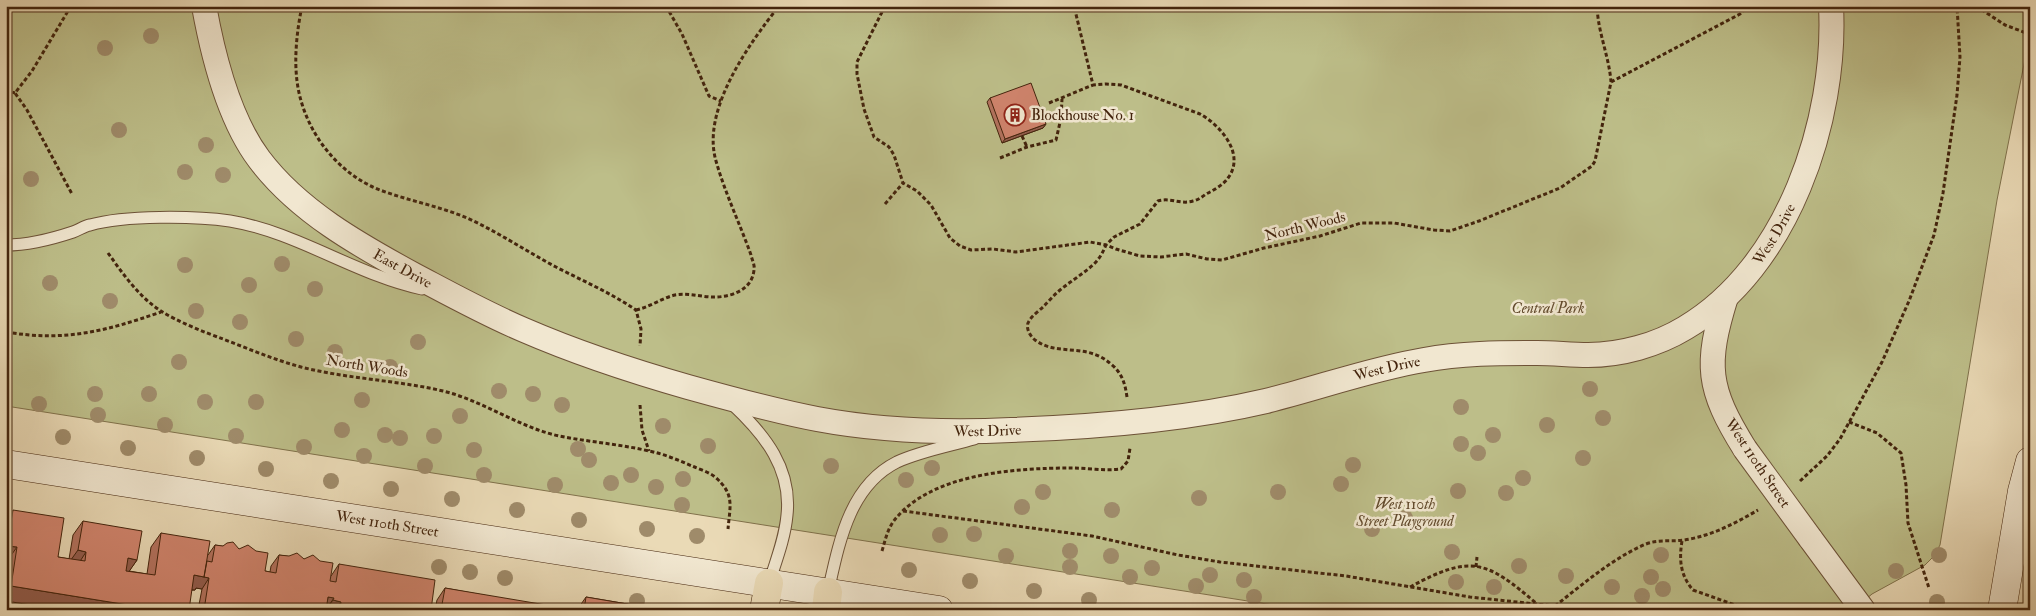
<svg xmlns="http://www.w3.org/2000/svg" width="2036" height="616" viewBox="0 0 2036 616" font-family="'IM FELL Double Pica',serif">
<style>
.green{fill:#bdbe89;stroke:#80714b}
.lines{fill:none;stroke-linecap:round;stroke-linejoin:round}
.lane-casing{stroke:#6d5237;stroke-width:13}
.street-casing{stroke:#6d5237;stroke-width:26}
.secondary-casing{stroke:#43240d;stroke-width:29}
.primary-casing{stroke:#43240d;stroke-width:29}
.path{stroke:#43240d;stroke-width:3;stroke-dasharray:4 2.5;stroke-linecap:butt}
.lane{stroke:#f1e7d0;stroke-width:11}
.street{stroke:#f1e7d0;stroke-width:24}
.secondary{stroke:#f1e7d0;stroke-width:28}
.primary{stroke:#eadab6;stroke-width:28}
.street-bridge-casing{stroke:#6d5237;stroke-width:26;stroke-linecap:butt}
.street-bridge{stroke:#f1e7d0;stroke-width:24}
.tree{fill:#9f8b6a}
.wall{fill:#b3725e;stroke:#43240d}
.shaded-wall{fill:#925c4c;stroke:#43240d}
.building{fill:#d0846d;stroke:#43240d}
.labels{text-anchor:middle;stroke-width:5;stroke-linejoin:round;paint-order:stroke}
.poi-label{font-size:15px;fill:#43240d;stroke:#f1e7d0;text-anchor:start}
.street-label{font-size:15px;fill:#43240d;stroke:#f1e7d0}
.park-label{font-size:15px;font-style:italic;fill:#624a2c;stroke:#f1e7d0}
</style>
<rect width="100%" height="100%" fill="#eadab6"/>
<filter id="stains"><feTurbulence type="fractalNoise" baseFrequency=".004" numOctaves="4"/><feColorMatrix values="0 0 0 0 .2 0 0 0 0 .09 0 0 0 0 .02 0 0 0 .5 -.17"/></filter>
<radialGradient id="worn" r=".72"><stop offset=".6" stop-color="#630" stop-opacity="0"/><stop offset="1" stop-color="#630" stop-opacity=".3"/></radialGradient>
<path class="green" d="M 6,6 L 2030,6 L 2030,34 L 1997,200 L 1940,545 L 1934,556 L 1925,565 L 1872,594 L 1853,610 L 1305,610 L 6,406 Z"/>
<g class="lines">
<g class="lane-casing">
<path id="lane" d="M 6,245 C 28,245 52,239 73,232 C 79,230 84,226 90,225 C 125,215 195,216 230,221 C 297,232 356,275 422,289
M 733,405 C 765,435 792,469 787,515 C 785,538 776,561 769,583
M 828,592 C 839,543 849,486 897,462 C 921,451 949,446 974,439"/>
</g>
<g class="street-casing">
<g id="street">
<path id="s1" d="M 204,6 C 213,56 229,119 259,159 C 298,211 359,245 414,275 C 450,294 486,314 524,330 C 577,353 632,371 688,387 C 731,399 774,411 817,419 C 881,431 947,433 1011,430 C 1094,427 1185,420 1266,401 C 1319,388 1370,369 1424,360 C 1461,353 1499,353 1537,353 C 1554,353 1571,355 1588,355 C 1621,355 1657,345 1685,328 C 1788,267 1837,120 1831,6"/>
<path d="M 1726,297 C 1705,365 1707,388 1745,449"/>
<path d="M 1810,538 L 1863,610"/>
</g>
</g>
<g class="secondary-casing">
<g id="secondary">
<path id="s2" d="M 6,464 L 939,610"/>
<path d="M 2002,610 L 2022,491 L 2030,461"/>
</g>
</g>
<g class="primary-casing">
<path id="primary" d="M 764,610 L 769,583
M 826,610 L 828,592"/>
</g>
<path class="path" d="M 71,6 L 32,71 L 15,93 L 27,110 L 72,194
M 302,6 C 297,30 294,57 297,81 C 303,129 336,173 380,190 C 409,201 439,206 467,218 C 498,232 526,251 556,267 C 583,281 611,293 636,310 L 641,329 L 640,346
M 666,6 L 682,34 L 709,96 L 721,101
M 885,6 L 857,62 L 857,74 L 864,109 L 874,137 L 889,147 L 894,155 L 903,183 L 917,191 L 931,205 L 950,238 L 960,246 L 971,250 L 993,249 L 1016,252 L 1090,242 L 1106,245 L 1114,237 L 1140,224 L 1158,201 C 1170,197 1181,205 1193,201 C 1198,200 1202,197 1206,194 C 1214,190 1223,185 1228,178 C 1246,154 1220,125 1200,114 L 1121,85 L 1106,84 L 1093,85 L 1074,6
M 1976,6 L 2005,25 L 2029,34
M 1611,82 L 1740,14 L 1748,6
M 6,90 L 15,93
M 1049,103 L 1093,85
M 1022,136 L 1027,147
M 1000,158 L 1027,147 L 1056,140 L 1061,118 L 1062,99
M 885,204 L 903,183
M 108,253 C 123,274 139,297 161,311 C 178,322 204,332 223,339 C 249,349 275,360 301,367 C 348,379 396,380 443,391 C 484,401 518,427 559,436 C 589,442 619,444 649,451 C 664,454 678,460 692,466 C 699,469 709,472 715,477 C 735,494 730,506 728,529
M 636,310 C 650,307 662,298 675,295 C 687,293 698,296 710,297 C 729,298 752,291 754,270 C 755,265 752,260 751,255 C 740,224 725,193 716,161 C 701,110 749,44 779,6
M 6,332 C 65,342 106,331 161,312
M 1127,397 C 1125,383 1122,373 1111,364 C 1086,342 1058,357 1035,340 C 1030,336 1026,329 1028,323 C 1031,316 1039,311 1044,306 C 1049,301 1054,295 1060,290 C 1071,281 1083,274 1094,264 C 1100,258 1103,252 1106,245 L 1116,249 L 1140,256 L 1161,257 L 1186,254 L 1207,259 L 1222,260 L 1264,248 L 1320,236 L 1361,223 L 1394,223 L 1434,230 L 1450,231 L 1479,221 L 1560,188 L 1592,166 L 1595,161 L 1611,82 C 1609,56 1598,33 1597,6
M 640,405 L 642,430 L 649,451
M 1849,422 L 1877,433 L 1901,453 L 1906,485 L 1908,523 L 1929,588
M 1800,481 L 1827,456 L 1840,439 L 1882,362 L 1909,301 L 1934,235 L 1943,193 L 1957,95 L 1960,57 L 1957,6
M 903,511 L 1092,536 L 1178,555 L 1220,562 L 1346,576 L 1470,597 L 1592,610
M 1682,541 C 1679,559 1680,575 1693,590 L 1749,610
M 882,551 C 885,541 887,531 893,522 C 929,473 1016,468 1071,468 C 1087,468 1105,471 1121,469 L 1128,461 L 1130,448
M 1476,567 L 1477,557
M 1410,587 C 1471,554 1486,560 1537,604
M 1555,606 C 1583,584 1613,558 1646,544 C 1659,539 1671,542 1684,540 C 1711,536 1734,524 1758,510"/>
<use href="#lane" class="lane"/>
<use href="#street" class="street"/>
<use href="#secondary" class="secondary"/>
<use href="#primary" class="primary"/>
<g class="street-bridge-casing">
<path id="street-bridge" d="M 1745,449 L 1810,538"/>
</g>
<use href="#street-bridge" class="street-bridge"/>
</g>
<g class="tree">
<circle cx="151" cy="36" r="8"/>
<circle cx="105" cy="48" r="8"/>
<circle cx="119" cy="130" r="8"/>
<circle cx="206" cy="145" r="8"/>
<circle cx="185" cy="172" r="8"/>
<circle cx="223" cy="175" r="8"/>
<circle cx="31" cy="179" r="8"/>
<circle cx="282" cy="264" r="8"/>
<circle cx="185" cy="265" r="8"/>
<circle cx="50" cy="283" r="8"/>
<circle cx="249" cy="285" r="8"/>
<circle cx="315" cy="289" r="8"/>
<circle cx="110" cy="301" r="8"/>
<circle cx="196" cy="311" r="8"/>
<circle cx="240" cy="322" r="8"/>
<circle cx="296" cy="339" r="8"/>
<circle cx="418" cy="342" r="8"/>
<circle cx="335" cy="352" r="8"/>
<circle cx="179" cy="362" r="8"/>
<circle cx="390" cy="367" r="8"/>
<circle cx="1590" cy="389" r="8"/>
<circle cx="499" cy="391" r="8"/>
<circle cx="95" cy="394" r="8"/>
<circle cx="149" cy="394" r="8"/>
<circle cx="533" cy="394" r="8"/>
<circle cx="362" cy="400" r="8"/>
<circle cx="205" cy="402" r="8"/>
<circle cx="256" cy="402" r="8"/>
<circle cx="39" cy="404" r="8"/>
<circle cx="562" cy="405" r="8"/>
<circle cx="1461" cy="407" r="8"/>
<circle cx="98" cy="415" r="8"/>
<circle cx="460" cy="416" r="8"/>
<circle cx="1603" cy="418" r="8"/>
<circle cx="165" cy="425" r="8"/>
<circle cx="1547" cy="425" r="8"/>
<circle cx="663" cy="426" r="8"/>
<circle cx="342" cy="430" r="8"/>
<circle cx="385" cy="435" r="8"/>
<circle cx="1493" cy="435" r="8"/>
<circle cx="236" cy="436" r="8"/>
<circle cx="434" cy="436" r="8"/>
<circle cx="63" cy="437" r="8"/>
<circle cx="400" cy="438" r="8"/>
<circle cx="1461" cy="444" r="8"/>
<circle cx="708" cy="446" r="8"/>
<circle cx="304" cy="447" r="8"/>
<circle cx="128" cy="448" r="8"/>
<circle cx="578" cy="449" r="8"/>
<circle cx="474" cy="450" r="8"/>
<circle cx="1478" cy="453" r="8"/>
<circle cx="364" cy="456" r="8"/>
<circle cx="197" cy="458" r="8"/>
<circle cx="1583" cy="458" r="8"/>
<circle cx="589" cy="460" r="8"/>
<circle cx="1353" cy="465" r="8"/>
<circle cx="425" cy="466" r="8"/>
<circle cx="831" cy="466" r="8"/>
<circle cx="932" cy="468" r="8"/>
<circle cx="266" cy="469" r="8"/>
<circle cx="484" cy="475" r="8"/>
<circle cx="631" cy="475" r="8"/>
<circle cx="1523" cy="478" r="8"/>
<circle cx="683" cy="479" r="8"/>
<circle cx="906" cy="480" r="8"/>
<circle cx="331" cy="481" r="8"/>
<circle cx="611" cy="483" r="8"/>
<circle cx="1341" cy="484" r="8"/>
<circle cx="555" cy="485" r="8"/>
<circle cx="656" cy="487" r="8"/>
<circle cx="391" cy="489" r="8"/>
<circle cx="1458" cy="491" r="8"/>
<circle cx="1043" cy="492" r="8"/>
<circle cx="1278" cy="492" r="8"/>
<circle cx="1506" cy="493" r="8"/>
<circle cx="1199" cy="498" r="8"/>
<circle cx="452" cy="499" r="8"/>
<circle cx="682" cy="505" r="8"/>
<circle cx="1022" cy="507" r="8"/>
<circle cx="517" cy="510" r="8"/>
<circle cx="1112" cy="510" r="8"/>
<circle cx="1405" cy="518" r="8"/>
<circle cx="579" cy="520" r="8"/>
<circle cx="647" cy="529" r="8"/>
<circle cx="1372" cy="529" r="8"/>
<circle cx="974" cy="534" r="8"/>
<circle cx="940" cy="535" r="8"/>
<circle cx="697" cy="536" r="8"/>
<circle cx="1070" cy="551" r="8"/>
<circle cx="1452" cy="552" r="8"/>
<circle cx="1661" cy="555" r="8"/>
<circle cx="1939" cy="555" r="8"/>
<circle cx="1006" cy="556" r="8"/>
<circle cx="1111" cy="556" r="8"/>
<circle cx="1519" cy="566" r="8"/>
<circle cx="439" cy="567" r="8"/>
<circle cx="1070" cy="567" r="8"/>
<circle cx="1152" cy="568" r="8"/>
<circle cx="909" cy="570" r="8"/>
<circle cx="1896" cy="571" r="8"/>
<circle cx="470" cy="572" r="8"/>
<circle cx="1210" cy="575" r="8"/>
<circle cx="1566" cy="576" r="8"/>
<circle cx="1130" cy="577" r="8"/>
<circle cx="1651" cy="577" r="8"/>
<circle cx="505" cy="578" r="8"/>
<circle cx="1244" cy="580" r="8"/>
<circle cx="970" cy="581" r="8"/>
<circle cx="1456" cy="582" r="8"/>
<circle cx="1196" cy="586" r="8"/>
<circle cx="1494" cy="587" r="8"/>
<circle cx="1612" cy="587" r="8"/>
<circle cx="1663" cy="589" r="8"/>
<circle cx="1034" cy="591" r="8"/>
<circle cx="1642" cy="596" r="8"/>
<circle cx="1254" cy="597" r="8"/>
<circle cx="1089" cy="600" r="8"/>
<circle cx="637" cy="601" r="8"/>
<circle cx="1937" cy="602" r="8"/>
</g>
<path class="wall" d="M 990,98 L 1046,124 L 1043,128 L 1002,143 L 987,102 Z
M 13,510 L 58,557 L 69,559 L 73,535 L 83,521 L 137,560 L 129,571 L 147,574 L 151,547 L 161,533 L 208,555 L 215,545 L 239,549 L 265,571 L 270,572 L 271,566 L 279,555 L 304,559 L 331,576 L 339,564 L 431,610 L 198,610 L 202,589 L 196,588 L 195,590 L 6,601 L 6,568 L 7,561 L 6,561 L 6,515 L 9,516 Z
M 445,588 L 564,610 L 435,610 L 437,600 Z
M 586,597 L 663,610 L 577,610 Z"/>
<path class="shaded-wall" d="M 1046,124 L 1043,128 L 1002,143 L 1005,139 Z
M 7,546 L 17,547 L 7,561 L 6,561 L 6,547 Z
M 78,550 L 86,552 L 77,566 L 68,564 Z
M 128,558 L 137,560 L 128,573 L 118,572 Z
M 194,575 L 209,578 L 202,589 L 196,588 L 195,590 L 185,589 Z
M 11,586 L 159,610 L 62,610 L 6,601 L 6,593 Z
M 328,597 L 334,598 L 326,609 Z
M 333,600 L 341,602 L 335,610 L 326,610 Z
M 375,606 L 389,608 L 387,610 L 372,610 Z"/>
<path class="building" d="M 1031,83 L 1046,124 L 1005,139 L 990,98 Z
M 13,510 L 64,518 L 58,557 L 85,561 L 86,552 L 78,550 L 83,521 L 142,531 L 137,560 L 128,558 L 126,571 L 155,575 L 161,533 L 210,541 L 204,577 L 194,575 L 189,610 L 159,610 L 11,586 L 17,547 L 7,546 Z
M 6,515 L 9,516 L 6,531 Z
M 233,542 L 239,549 L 248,545 L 256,551 L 268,553 L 265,571 L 276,573 L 279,555 L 289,556 L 297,553 L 304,559 L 313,555 L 320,561 L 333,563 L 330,581 L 336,582 L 339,564 L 435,580 L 431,610 L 388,610 L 389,608 L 375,606 L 374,610 L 340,610 L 341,602 L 333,600 L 334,598 L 328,597 L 326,610 L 204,610 L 209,578 L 204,577 L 207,561 L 212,562 L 215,545 L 223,546 L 227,543 Z
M 445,588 L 564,608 L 564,610 L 441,610 Z
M 586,597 L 663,610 L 584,610 Z"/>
<defs>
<g id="building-ring" transform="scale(1.125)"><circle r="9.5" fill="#f1e7d0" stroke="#8f2418" stroke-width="1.5"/><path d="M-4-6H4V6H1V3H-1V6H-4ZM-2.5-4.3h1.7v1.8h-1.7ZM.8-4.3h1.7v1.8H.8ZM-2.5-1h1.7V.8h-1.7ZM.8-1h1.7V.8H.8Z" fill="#8f2418"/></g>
</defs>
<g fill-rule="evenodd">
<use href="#building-ring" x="1015" y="115"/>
</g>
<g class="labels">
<g class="poi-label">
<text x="1031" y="120">Blockhouse No. 1</text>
</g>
<g class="street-label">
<text transform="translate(1305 226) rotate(-14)" y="5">North Woods</text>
<text dy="5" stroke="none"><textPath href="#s1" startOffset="1801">West Drive</textPath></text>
<text dy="5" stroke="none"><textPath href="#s1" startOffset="346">East Drive</textPath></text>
<text transform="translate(367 366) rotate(9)" y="5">North Woods</text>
<text dy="5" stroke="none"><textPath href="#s1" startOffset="1366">West Drive</textPath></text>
<text dy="5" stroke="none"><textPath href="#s1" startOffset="960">West Drive</textPath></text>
<text transform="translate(1758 463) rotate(56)" y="5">West 110th Street</text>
<text dy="5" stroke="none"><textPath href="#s2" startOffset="386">West 110th Street</textPath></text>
</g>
<g class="park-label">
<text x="1548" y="313">Central Park</text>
<text x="1405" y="509">West 110th<tspan x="1405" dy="17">Street Playground</tspan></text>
</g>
</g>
<rect width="2036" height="616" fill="none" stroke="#eadab6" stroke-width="25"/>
<rect x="8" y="8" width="2021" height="601" fill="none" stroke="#43240d" stroke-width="2.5"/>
<rect x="12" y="12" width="2011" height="591" fill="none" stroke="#43240d"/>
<rect width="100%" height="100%" filter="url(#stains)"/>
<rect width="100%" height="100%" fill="url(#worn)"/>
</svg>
